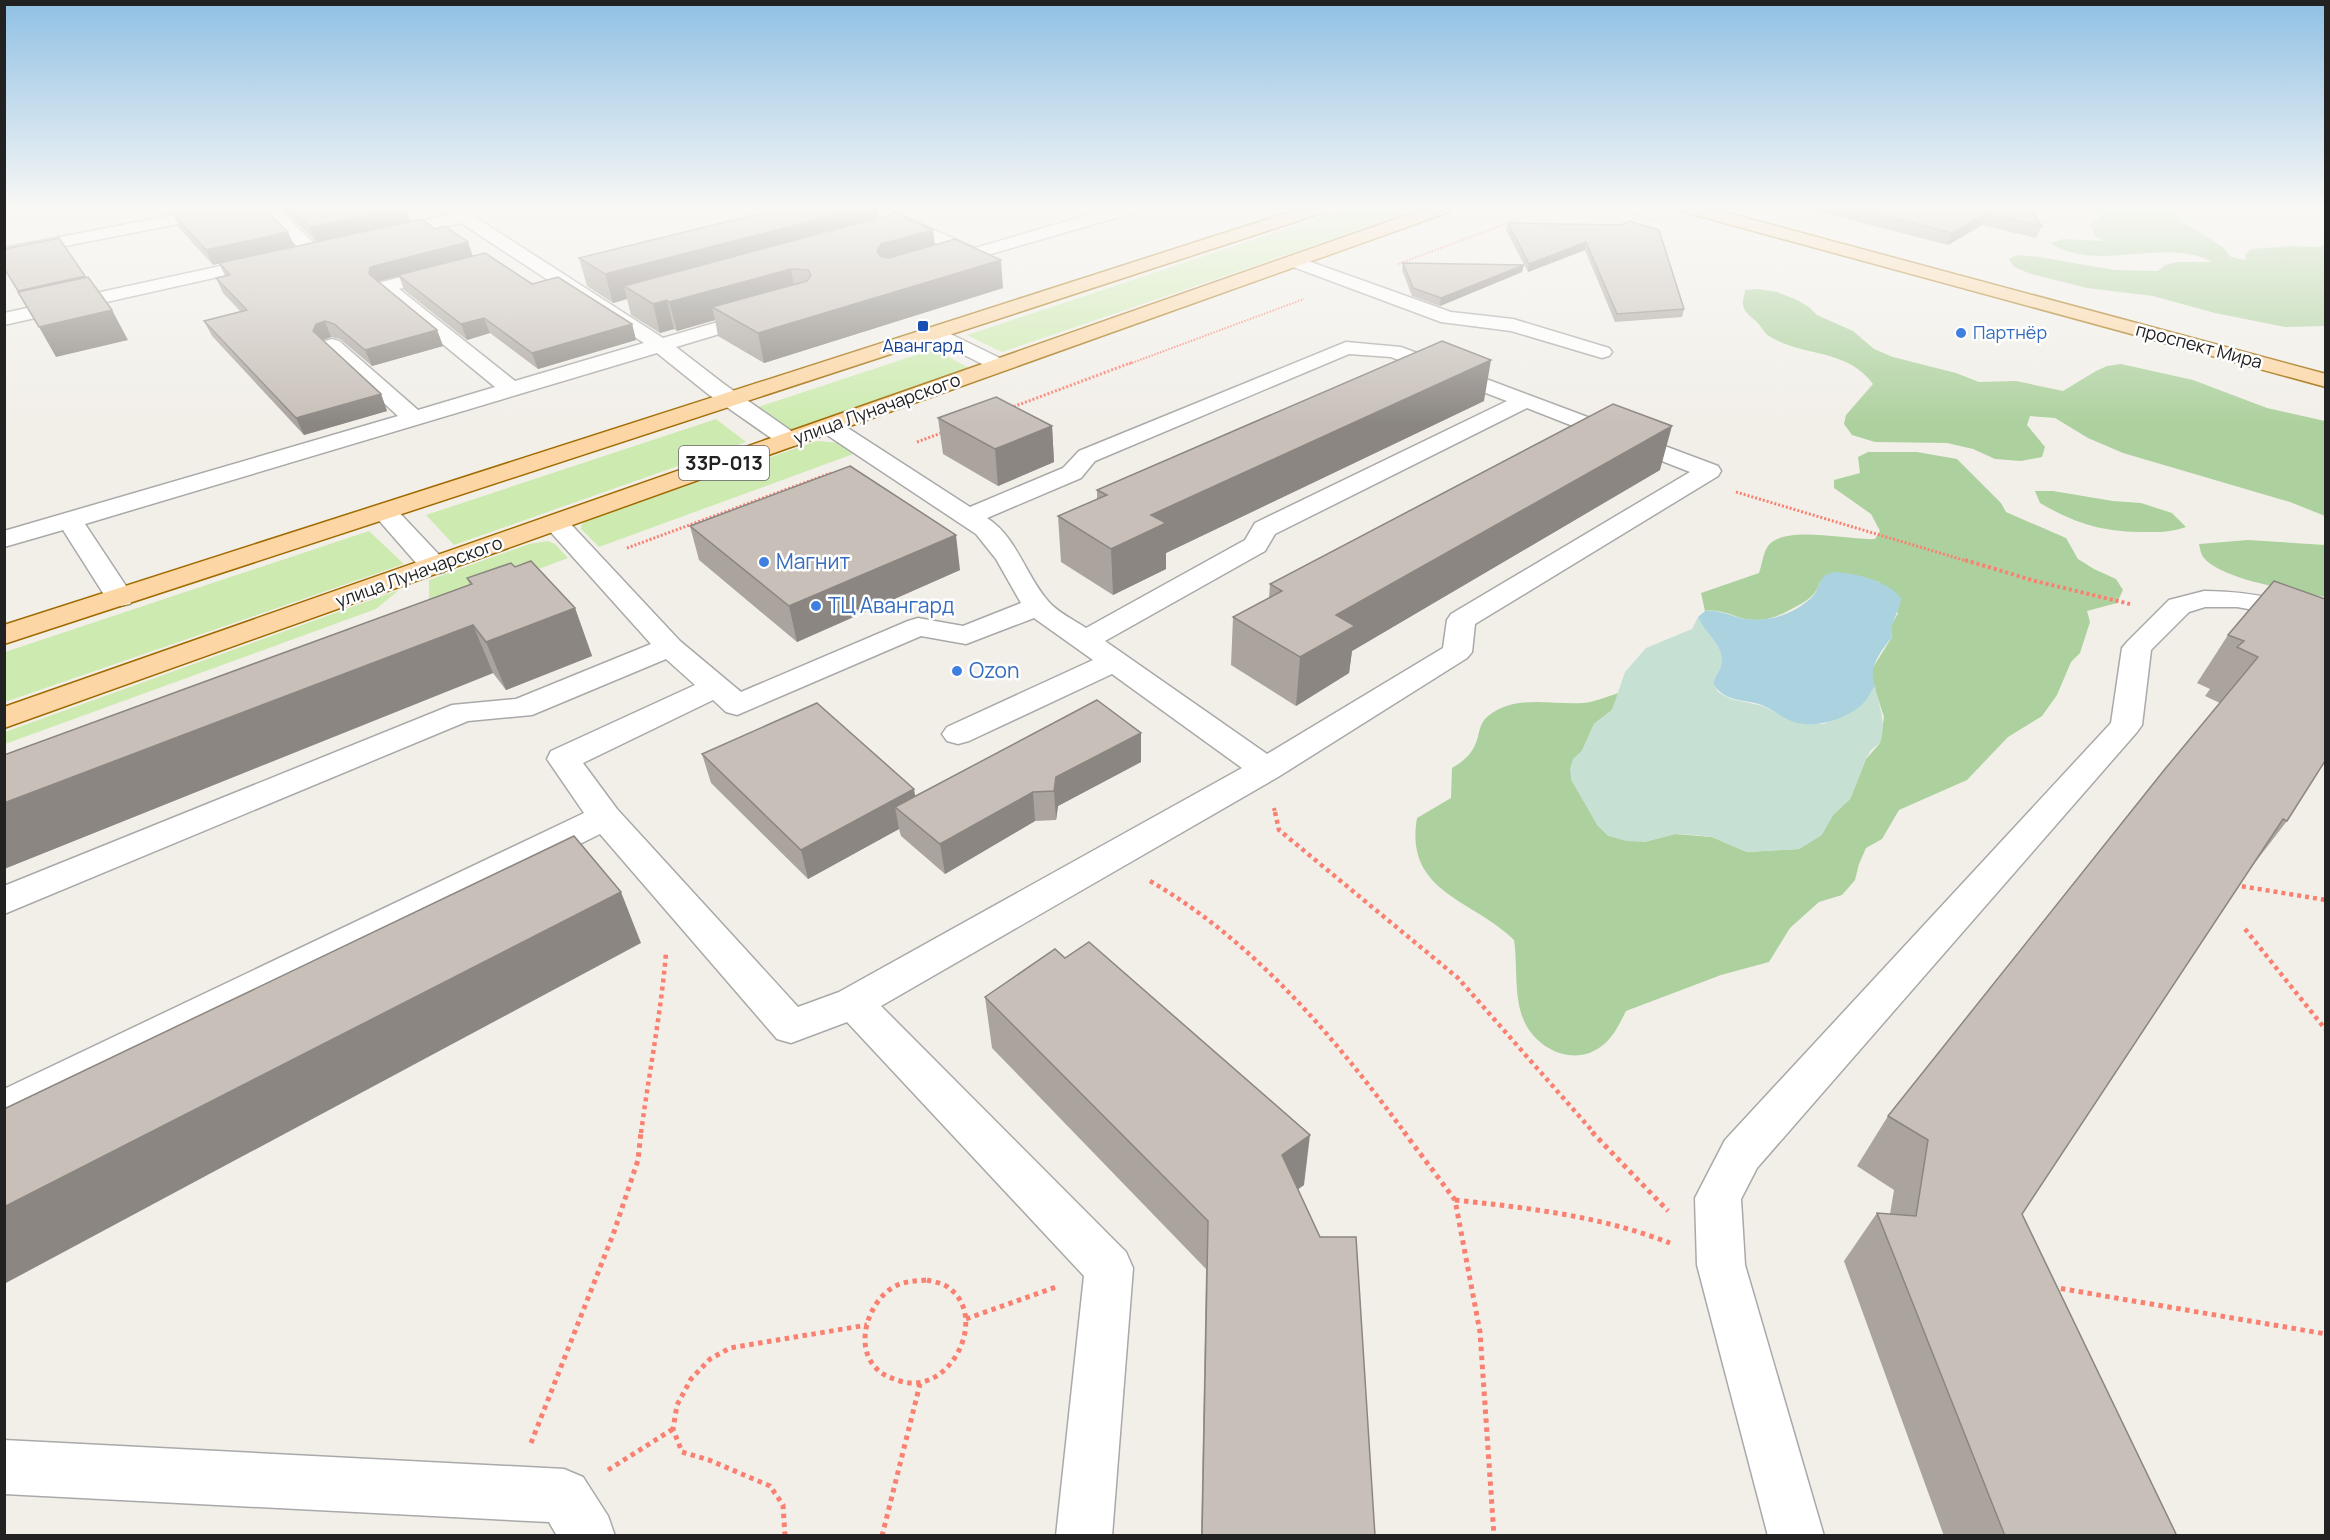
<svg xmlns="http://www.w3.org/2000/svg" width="2330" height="1540" viewBox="0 0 2330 1540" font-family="Manrope,sans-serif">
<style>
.grass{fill:#cdebb0}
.forest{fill:#add19e}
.wetland{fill:#c6e0d4}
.water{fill:#aad3df}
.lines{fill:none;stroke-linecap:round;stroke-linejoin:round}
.minor-casing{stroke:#a9a9a9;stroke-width:3}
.major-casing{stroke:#a06b00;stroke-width:3}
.path-far4{stroke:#fa8072;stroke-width:2;stroke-dasharray:1.5 1.5;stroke-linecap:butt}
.path-far3{stroke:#fa8072;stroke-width:3;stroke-dasharray:2 2;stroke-linecap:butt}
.path-far2{stroke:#fa8072;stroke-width:4;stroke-dasharray:3 3;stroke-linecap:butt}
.path-far1{stroke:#fa8072;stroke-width:4.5;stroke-dasharray:4 4;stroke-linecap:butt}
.path{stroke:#fa8072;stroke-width:5;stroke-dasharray:4.5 4.5;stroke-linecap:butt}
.minor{fill:#fff;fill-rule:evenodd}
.major{fill:#fcd6a4;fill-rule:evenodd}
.wall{fill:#aba49e}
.shaded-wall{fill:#8b8681}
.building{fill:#c7bfb8;stroke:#8b8681;stroke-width:1.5}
.transit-dot{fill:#1a4fb4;stroke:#fff;stroke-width:2}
.shop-dot{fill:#3f7fe0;stroke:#fff;stroke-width:2}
.labels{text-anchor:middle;stroke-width:5;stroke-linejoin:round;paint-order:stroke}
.far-shop-label{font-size:18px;fill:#366cbe;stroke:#fff;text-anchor:start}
.far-transit-label{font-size:18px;fill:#164399;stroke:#fff}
.far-street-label{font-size:18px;fill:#222;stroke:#fff}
.shield{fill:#fff;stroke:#646464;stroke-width:1.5}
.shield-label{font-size:20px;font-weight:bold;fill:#222}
.shop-label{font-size:21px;fill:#366cbe;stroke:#fff;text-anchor:start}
</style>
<rect width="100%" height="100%" fill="#f2efe9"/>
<path class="grass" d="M 1349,208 L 1423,208 L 1002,352 L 967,335 Z
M 934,349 L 969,368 L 782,433 L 746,411 Z
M 716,419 L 746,442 L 454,545 L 426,515 Z
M 817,441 L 842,443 L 856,453 L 599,547 L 581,529 L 582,524 L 588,520 Z
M 369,531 L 404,564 L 5,702 L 5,652 Z
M 548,541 L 555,544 L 568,558 L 429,610 L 429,580 L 529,544 Z
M 399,590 L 376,609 L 5,744 L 5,732 Z"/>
<path class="forest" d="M 2097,208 L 2232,208 L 2179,212 L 2177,215 L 2181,221 L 2223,247 L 2231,257 L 2245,260 L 2246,254 L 2251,249 L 2291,246 L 2322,247 L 2325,240 L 2325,326 L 2285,327 L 2215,313 L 2153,296 L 2087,288 L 2031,274 L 2014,267 L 2009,259 L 2016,255 L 2040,257 L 2114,270 L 2158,271 L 2165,265 L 2177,262 L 2212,262 C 2164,236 2097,274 2050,243 L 2063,239 L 2103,241 L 2094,235 L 2090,224 L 2101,217 Z
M 1758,289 L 1777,292 L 1795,299 L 1809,307 L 1817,315 L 1853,331 L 1874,349 L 1893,357 L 1956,373 L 1979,382 L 2016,381 L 2063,391 L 2096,371 L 2107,366 L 2121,364 L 2193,380 L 2267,408 L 2325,421 L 2325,516 L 2290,502 L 2123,453 L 2088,438 L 2055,418 L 2030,416 L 2027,425 L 2045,447 L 2042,457 L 2021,461 L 1995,459 L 1973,449 L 1947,443 L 1875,442 L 1852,435 L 1844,424 L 1846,415 L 1873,384 C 1847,348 1802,357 1769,336 C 1764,333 1761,326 1757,322 C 1752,318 1743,311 1743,304 C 1742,300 1745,295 1745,290 Z
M 1868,452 L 1917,452 L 1957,459 L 2001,503 L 2006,512 L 2066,538 L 2078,559 L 2094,569 L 2116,579 L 2123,590 L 2117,603 L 2087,611 L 2090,622 L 2080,653 L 2071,662 L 2057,695 L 2042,716 L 2008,737 L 1967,780 L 1899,810 L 1882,839 L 1866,848 L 1859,864 L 1855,880 L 1842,895 L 1819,902 L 1790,928 L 1769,962 L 1721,975 L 1626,1011 C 1619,1025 1612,1040 1599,1048 C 1572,1066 1538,1049 1525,1023 C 1513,998 1518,966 1514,940 C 1473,899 1404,893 1417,818 L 1451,798 L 1452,768 C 1462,762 1470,756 1475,745 C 1480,735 1478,724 1488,716 C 1517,694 1550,705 1583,703 C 1595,702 1608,696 1619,693 L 1612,710 L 1594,724 L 1582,751 L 1574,759 L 1571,779 L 1598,826 L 1644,842 L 1675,834 L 1712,837 L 1747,852 L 1799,849 L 1821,835 L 1833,815 L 1850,799 L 1866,759 L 1880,743 L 1884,717 L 1871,677 L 1872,669 L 1892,637 L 1890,627 L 1898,613 L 1879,582 L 1864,578 L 1820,582 C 1816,594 1810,599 1799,605 C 1779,616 1765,624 1741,618 C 1728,614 1719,609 1705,611 L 1701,593 L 1759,573 C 1762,565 1763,553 1768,546 C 1784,524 1850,541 1875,539 L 1880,531 L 1871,514 L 1834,488 L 1834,480 L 1860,473 L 1858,457 Z
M 2035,491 L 2053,491 L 2113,501 L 2141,503 L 2172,513 L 2186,527 C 2168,533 2158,532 2139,532 C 2099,531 2075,523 2040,503 Z
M 2248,540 L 2325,545 L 2325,597 C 2295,590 2224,581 2204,558 C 2201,555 2200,548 2199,544 Z"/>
<path class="wetland" d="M 1698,617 C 1704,633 1726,646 1721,665 C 1720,671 1715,677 1713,683 L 1718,692 L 1731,699 L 1763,706 L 1791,721 L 1824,724 L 1870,694 L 1875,686 C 1879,707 1887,722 1880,743 L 1871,750 L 1866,759 L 1850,799 L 1833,815 L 1822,835 L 1799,849 L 1747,852 L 1712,837 L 1695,835 L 1675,834 L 1644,842 L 1627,841 L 1608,836 L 1598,826 L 1571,779 L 1570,769 L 1573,759 L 1582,751 L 1594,724 L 1612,710 L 1625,672 L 1646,648 L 1692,629 Z"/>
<path class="water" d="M 1833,572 C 1855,573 1887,580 1901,598 C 1900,613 1889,621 1892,637 C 1881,651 1867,668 1875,686 C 1870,694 1865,703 1858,708 C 1840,721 1812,729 1791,721 C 1781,717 1772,709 1762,705 C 1744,699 1723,702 1713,683 C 1715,677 1720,671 1721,665 C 1726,646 1704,633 1698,617 L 1705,611 C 1720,609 1730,616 1745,619 C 1769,622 1796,614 1813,596 C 1818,590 1819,582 1824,576 Z"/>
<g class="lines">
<g class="minor-casing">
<path id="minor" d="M 209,208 L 242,208 L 234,213 L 4,258 L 4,248 Z
M 259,208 L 277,208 L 318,247 L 321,251 L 318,255 L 306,255 Z
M 442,208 L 461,208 L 663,338 L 752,312 L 766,312 L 769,316 L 766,320 L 676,347 L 724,384 L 797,435 L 801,440 L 797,445 L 789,447 L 781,445 L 708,394 L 657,353 L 85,524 L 134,598 L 130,604 L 120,606 L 110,604 L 63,530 L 4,547 L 4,531 L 398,416 L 325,349 L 322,345 L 325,341 L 332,339 L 339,341 L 418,410 L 495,387 L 378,291 L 376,287 L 378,283 L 444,266 L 451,268 L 453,272 L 451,276 L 399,289 L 515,381 L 644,343 L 461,223 L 386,239 L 380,238 L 377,234 L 380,230 L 449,215 Z
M 863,208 L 885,208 L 975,248 L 1112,208 L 1138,208 L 1136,212 L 939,269 L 933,268 L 930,264 L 933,260 L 957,253 L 865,212 Z
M 266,256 L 272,257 L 275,261 L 272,265 L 4,325 L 4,313 Z
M 1294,256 L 1451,312 L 1513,319 L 1609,348 L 1612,352 L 1609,356 L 1602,358 L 1511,331 L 1441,322 L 1288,265 L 1285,261 L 1288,257 Z
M 936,327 L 1006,361 L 1010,365 L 1006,369 L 999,371 L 992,369 L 929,337 L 926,333 L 929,329 Z
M 1346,342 L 1401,347 L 1718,466 L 1721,471 L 1718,476 L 1475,624 L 1472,652 L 1467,658 L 1278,777 L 881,1006 L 1126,1252 L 1133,1268 L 1112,1536 L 1056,1536 L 1084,1276 L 847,1022 L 791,1043 L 777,1039 L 600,834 L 19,1122 L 4,1127 L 4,1089 L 584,813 L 547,759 L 551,751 L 695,685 L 666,659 L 532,715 L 468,721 L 4,914 L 4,886 L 452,705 L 516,699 L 651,644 L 547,528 L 543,523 L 547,518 L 556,515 L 565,518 L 680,641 L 741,692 L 908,621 L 918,618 L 963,626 L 1021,603 L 996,559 L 976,534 L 821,431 L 818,426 L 821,421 L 829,419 L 837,421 L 970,507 L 1063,468 L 1079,451 ZM 1349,354 L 1391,357 L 1507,401 L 1255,523 L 1245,540 L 1086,628 C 1074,620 1057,612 1048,601 C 1025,575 1017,537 987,518 L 1081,478 L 1095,461 ZM 1527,408 L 1690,472 L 1451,614 L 1447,620 L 1443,648 L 1267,754 L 1105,641 L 1265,551 L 1275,534 ZM 1034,618 L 1093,660 L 947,727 L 942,734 L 947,741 L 958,744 L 969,741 L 1112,674 L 1242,768 L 839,992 L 798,1007 L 617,809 L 583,763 L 713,700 L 726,712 L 737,715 L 921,636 L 966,644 Z
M 385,504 L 394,507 L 444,560 L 448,566 L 444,572 L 434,574 L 424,572 L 376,517 L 372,512 L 376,507 Z
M 2204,591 C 2247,591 2285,599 2326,613 L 2326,631 L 2271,613 L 2237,607 L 2205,607 L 2189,612 L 2151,650 L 2142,725 L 2137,732 L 1757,1168 L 1741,1199 L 1745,1265 L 1824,1536 L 1768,1536 L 1697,1265 L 1695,1198 L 1725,1140 L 2111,723 L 2122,648 L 2127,642 L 2169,600 Z
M 4,1440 L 564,1469 L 583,1477 L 608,1516 L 615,1536 L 557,1536 L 549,1522 L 4,1494 Z"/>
</g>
<g class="major-casing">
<path id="major" d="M 1302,208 L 1327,208 L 1325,212 L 4,644 L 4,625 Z
M 1427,208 L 1451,208 L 1449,212 L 4,728 L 4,707 Z
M 1682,208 L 1709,208 L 2326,374 L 2326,387 L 1684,212 Z"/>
</g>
<path class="path-far4" d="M 1616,208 L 1658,221
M 1398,264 L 1548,208
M 1129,364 L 1304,299"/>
<path class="path-far3" d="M 1010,408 L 1133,362
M 917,442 L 944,432
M 1736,492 L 1970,562
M 627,548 L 831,473"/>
<path class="path-far2" d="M 1965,560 L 2035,581 L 2130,604
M 1274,808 L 1275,813"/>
<path class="path-far1" d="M 1275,812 L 1279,830 L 1458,978 L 1594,1133
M 1150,881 C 1255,942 1334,1037 1405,1133
M 2234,885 L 2326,900
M 2245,929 L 2326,1030
M 641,1133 C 649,1073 661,1013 666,953"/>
<path class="path" d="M 1404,1132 L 1455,1200 L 1480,1332 L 1494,1536
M 1592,1132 L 1668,1211
M 1455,1200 C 1529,1208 1600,1216 1670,1243
M 927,1280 C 934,1282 943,1283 949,1288 C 990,1318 949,1397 900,1381 C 891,1378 882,1375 876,1368 C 854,1346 868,1303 892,1288 C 903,1281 914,1281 927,1280 Z
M 2052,1287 L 2326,1334
M 966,1319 L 1056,1287
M 531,1443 L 614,1232 L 638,1160 L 641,1132
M 608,1470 L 673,1429
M 785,1536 L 783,1505 L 770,1486 L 709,1460 L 682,1452 L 673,1429 L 677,1405 L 691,1379 L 710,1359 L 730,1348 L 867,1325
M 882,1536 L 920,1384"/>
<use href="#minor" class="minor"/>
<use href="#major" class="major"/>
</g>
<path class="wall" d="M 281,208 L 406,208 L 316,242 Z
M 1804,208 L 2029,208 L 2042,226 L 2036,238 L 1982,225 L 1948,245 Z
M 174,215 L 294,247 L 435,229 L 468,242 L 473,256 L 532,284 L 632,324 L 636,340 L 538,369 L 490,333 L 467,340 L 404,290 L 399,276 L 378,281 L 437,330 L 443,346 L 372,366 L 340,339 L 331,337 L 323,340 L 381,394 L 387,411 L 304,435 L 212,336 L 204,321 L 241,312 L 223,293 L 216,278 L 225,276 L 219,263 L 213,265 L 180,229 Z
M 878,218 L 933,230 L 935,245 L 1003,288 L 764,363 L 718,336 L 715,320 L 677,331 L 674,329 L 660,333 L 631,315 L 627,299 L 613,303 L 587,286 L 579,258 Z
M 1508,223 L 1621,225 L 1684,309 L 1682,317 L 1615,322 L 1585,250 L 1528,272 L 1506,230 Z
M 1403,263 L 1522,272 L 1440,306 L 1412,296 L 1402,270 Z
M 1484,401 L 1166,553 L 1166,569 L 1113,595 L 1061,562 L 1058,516 L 1097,500 L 1097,490 Z
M 938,418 L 1052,426 L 1054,462 L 998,486 L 943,454 Z
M 1660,470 L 1352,651 L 1349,673 L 1296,706 L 1231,665 L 1233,617 L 1269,598 L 1270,584 Z
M 690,526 L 960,570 L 797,642 L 699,560 Z
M 515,567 L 575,608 L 592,656 L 506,690 L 493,673 L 4,869 L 470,585 L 467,578 Z
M 2274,581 L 2287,821 L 2250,869 L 2022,1214 L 2177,1536 L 1944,1536 L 1844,1261 L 1877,1213 L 1890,1214 L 1894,1190 L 1857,1166 L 1888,1116 L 2220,703 L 2205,696 L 2210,689 L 2197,683 L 2228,635 Z
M 1141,733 L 1141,762 L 1058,806 L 1056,820 L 1035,821 L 945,874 L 901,836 L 899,829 L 808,879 L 711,783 L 702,754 L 916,796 Z
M 985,997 L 1304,1185 L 1298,1189 L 1375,1536 L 1201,1536 L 1206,1269 L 992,1048 Z"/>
<path class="shaded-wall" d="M 402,208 L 406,208 L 411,221 L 316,242 L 310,227 Z
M 862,208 L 877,208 L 880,230 L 624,286 L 627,299 L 613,303 L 605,274 Z
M 1987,213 L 1982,225 L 1948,245 L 1952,233 Z
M 933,230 L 936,256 L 884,271 L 877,251 L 881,244 Z
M 288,232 L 295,247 L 213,265 L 206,250 Z
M 468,242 L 473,257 L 376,282 L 369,274 L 370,267 Z
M 1586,242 L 1585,250 L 1528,272 L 1529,264 Z
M 1001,260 L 1003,288 L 764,363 L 758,333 Z
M 1524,265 L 1522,272 L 1440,306 L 1441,298 Z
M 791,269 L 796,297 L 712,307 L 715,320 L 677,331 L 669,302 Z
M 85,276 L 93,291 L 26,306 L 18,291 Z
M 667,300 L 674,329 L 660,333 L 653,304 Z
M 112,310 L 128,340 L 56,357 L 39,327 Z
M 484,318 L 490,333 L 467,340 L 461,324 Z
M 325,321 L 331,337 L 323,340 L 313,331 L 316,324 Z
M 632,324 L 636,340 L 538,369 L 532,353 Z
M 437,330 L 443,346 L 372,366 L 365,350 Z
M 1491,360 L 1484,401 L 1166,553 L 1166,569 L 1113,595 L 1111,549 L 1151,515 Z
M 381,394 L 387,411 L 304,435 L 296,418 Z
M 1052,426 L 1054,462 L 998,486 L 995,449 Z
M 1672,426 L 1660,470 L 1352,651 L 1349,673 L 1296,706 L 1300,657 L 1336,615 Z
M 956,535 L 960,570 L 797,642 L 789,606 Z
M 575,608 L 592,656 L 506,690 L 486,642 Z
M 473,625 L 493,673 L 4,869 L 4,803 Z
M 1141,733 L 1141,762 L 1058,806 L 1056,820 L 1054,791 L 1056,777 Z
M 914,789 L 919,818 L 895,807 L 899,829 L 808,879 L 801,850 Z
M 1033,792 L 1035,821 L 945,874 L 940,844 Z
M 621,892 L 641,943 L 4,1284 L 4,1207 Z
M 1310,1135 L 1304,1185 L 1277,1204 L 1282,1155 Z"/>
<path class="building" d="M 211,208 L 263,208 L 288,232 L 206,250 L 174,215 Z
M 289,208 L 402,208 L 310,227 Z
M 782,208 L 862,208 L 605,274 L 579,258 Z
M 1853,208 L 2029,208 L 2042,226 L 1987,213 L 1952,233 Z
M 896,213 L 933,230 L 881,244 L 877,251 L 880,256 L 889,258 L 955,239 L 1001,260 L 758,333 L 712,307 L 807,281 L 811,275 L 808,270 L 791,269 L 669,302 L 667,300 L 653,304 L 624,286 Z
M 422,219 L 435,229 L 445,226 L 468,242 L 370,267 L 369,274 L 437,330 L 365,350 L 334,324 L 325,321 L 316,324 L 313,331 L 381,394 L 296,418 L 204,321 L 247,310 L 216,278 L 230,275 L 219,263 Z
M 1629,221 L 1659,230 L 1684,309 L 1617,314 L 1586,242 L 1529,264 L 1508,223 L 1621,225 Z
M 59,238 L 85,276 L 18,291 L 4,268 L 4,249 Z
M 485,253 L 532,284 L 558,277 L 632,324 L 532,353 L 484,318 L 461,324 L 398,275 Z
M 1403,263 L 1524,265 L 1441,298 L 1413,288 Z
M 88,277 L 112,310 L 39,327 L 18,292 Z
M 1442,341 L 1491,360 L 1151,515 L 1166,523 L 1111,549 L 1058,516 L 1107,495 L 1097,490 Z
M 996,397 L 1052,426 L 995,449 L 938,418 Z
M 1613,404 L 1672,426 L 1336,615 L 1355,626 L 1300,657 L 1233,617 L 1282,591 L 1270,584 Z
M 850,466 L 956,535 L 789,606 L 690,526 Z
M 531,561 L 575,608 L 486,642 L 473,625 L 4,803 L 4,755 L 472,584 L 467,578 L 511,563 L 515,567 Z
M 2274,581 L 2325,599 L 2325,761 L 2287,821 L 2283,819 L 2022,1214 L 2177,1536 L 2005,1536 L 1877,1213 L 1916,1216 L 1928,1140 L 1888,1116 L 2165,769 L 2258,657 L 2237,647 L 2244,641 L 2228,635 Z
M 1097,700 L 1141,733 L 1056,777 L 1054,791 L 1033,792 L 940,844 L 895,807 Z
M 817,703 L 914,789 L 801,850 L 702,754 Z
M 574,836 L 621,892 L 4,1207 L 4,1109 Z
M 1089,942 L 1310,1135 L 1282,1155 L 1320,1237 L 1356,1237 L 1375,1536 L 1202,1536 L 1208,1221 L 985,997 L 1055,949 L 1065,958 Z"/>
<linearGradient id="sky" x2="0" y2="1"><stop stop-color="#8fc0e4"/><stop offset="0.49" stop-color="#f9f8f5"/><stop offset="1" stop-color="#f9f8f5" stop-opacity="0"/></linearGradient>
<rect width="2330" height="424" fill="url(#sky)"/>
<rect class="transit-dot" x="917" y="320" width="12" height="12" rx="3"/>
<g class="shop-dot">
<circle cx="1961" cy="333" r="6"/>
<circle cx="764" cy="562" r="6"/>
<circle cx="816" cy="606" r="6"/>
<circle cx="957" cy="671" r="6"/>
</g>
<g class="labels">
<g class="far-shop-label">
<text x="1973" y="339">Партнёр</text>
</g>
<g class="far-transit-label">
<text x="923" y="352">Авангард</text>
</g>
<g class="far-street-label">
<text transform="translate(2199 346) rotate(15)" y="6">проспект Мира</text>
<text transform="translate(877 409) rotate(-20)" y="6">улица Луначарского</text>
<text transform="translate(419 572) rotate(-20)" y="6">улица Луначарского</text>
</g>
<rect class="shield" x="679" y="446" width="90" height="34" rx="4.5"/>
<g class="shield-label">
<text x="724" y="470">33Р-013</text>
</g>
<g class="shop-label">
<text x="776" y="569">Магнит</text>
<text x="828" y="613">ТЦ Авангард</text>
<text x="969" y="678">Ozon</text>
</g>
</g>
<rect width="2330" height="1540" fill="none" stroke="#222222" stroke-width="12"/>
</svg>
